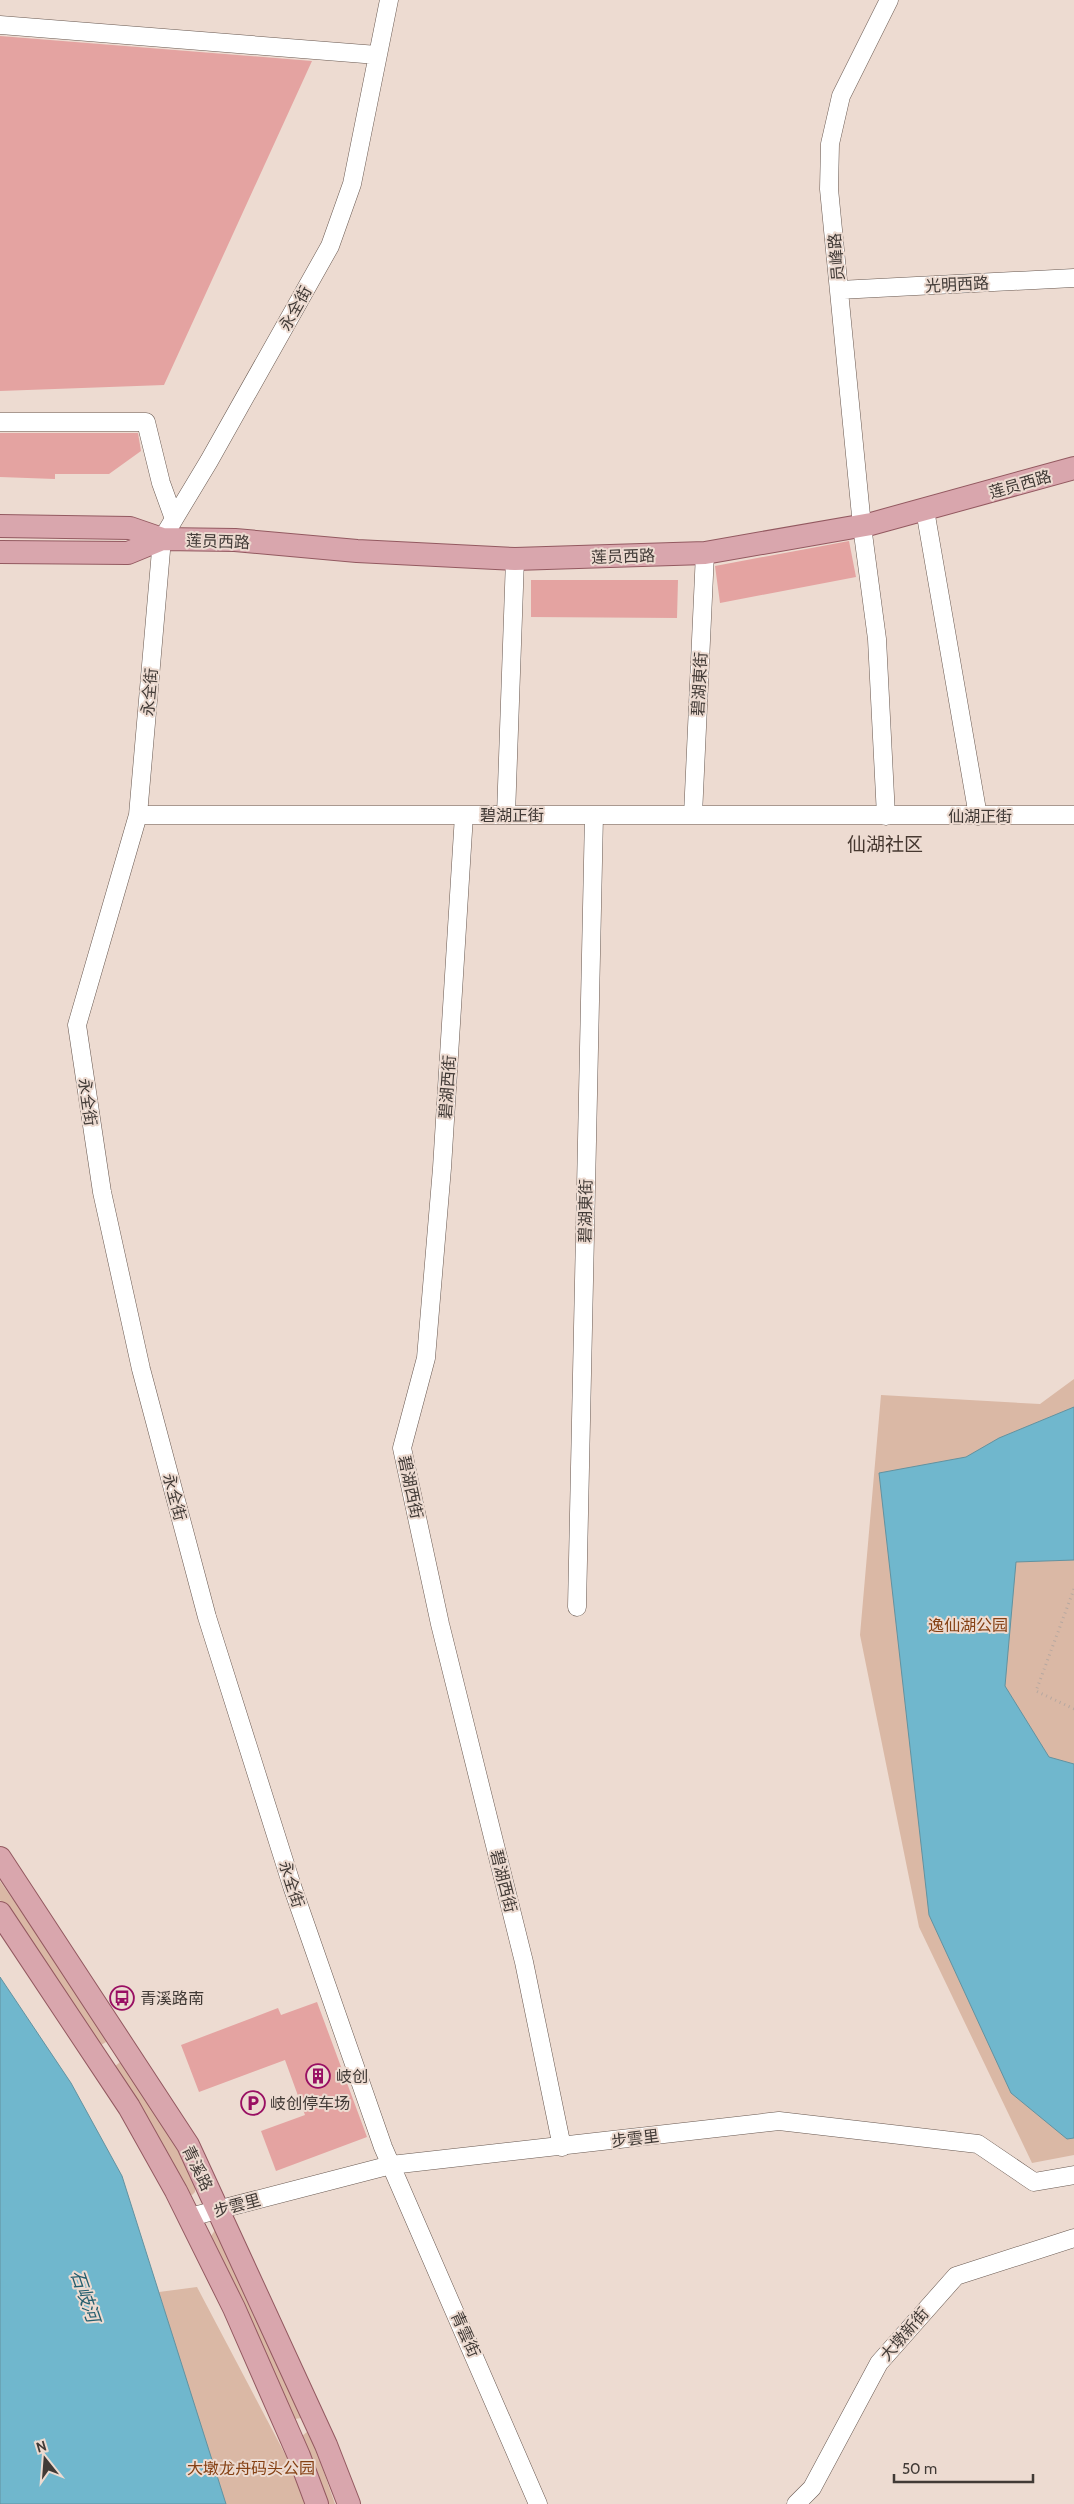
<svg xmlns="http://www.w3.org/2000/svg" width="1074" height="2504" viewBox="0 0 1074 2504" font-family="Cabin,'Noto Sans SC',sans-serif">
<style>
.green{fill:#dab8a5}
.water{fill:#70b7cd;stroke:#6292a0}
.building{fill:#e4a3a1}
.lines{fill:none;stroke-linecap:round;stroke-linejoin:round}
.minor-casing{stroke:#685850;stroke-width:19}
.major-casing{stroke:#935960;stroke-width:24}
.path{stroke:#b7a8a0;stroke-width:3;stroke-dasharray:1 4;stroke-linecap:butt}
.minor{stroke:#fff;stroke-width:18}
.major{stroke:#d9a6ad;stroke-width:22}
.labels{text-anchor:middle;stroke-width:4;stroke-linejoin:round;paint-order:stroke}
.street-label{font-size:16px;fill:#413a36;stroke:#eddbd1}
.park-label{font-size:16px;fill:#854114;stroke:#eddbd1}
.poi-label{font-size:16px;fill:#413a36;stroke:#eddbd1;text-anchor:start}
.water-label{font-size:18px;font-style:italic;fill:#245e6e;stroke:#eddbd1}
.quarter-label{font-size:19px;fill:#463830;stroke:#eddbd1}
</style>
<rect width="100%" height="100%" fill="#eddbd1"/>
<path class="green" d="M 1074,1379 L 1074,2155 L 1032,2163 L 919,1927 L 860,1635 L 881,1395 L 1040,1404 Z
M 0,1881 L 105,2032 L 106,2042 L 101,2045 L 92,2039 L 0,1900 Z
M 124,2059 L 177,2149 L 195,2185 L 195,2192 L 192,2195 L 187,2194 L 114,2067 Z
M 215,2230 L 303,2416 L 301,2418 L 295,2419 L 211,2236 Z
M 197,2287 L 295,2473 L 307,2504 L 224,2504 L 159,2292 Z
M 307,2432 L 311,2435 L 335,2504 L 325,2504 L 302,2436 Z"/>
<path class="water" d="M 1074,1407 L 1074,1560 L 1016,1562 L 1005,1686 L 1049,1757 L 1074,1764 L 1074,2138 L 1067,2139 L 1011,2093 L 929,1915 L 879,1473 L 966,1457 L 999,1438 Z
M 0,1977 L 71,2083 L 122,2176 L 226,2504 L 0,2504 Z"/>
<path class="building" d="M 0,36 L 312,61 L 164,385 L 0,391 Z
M 0,433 L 138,433 L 141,451 L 109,474 L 55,474 L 55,479 L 0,477 Z
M 849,541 L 856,577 L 720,603 L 715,566 Z
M 531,580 L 678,580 L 677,618 L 531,617 Z
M 317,2002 L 367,2137 L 276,2171 L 261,2131 L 305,2115 L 285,2060 L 199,2092 L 181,2045 L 278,2008 L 281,2015 Z"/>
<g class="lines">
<g class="minor-casing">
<path id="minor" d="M 389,0 L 352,184 L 330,246 L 209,461 L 162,539 L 138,815 L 77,1025 L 102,1192 L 141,1369 L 207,1617 L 292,1886 L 383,2147 L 538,2504
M 0,25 L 377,55
M 839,290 L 1074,278
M 0,422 L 146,422 L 161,483 L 174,519
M 925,510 L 978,816
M 138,815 L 1074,815
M 464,815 L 442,1168 L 426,1358 L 402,1448 L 440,1624 L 524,1962 L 562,2147
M 506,815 L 515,559
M 693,815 L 705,553
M 886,816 L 877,639 L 862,526 L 829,189 L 830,144 L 841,96 L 889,0
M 577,1607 L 594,815
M 190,2217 L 391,2165 L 779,2121 L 978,2144 L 1034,2182 L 1074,2175
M 796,2504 L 812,2488 L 879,2363 L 956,2276 L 1074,2238"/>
</g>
<g class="major-casing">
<path id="major" d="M 0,526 L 130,528 L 162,539 L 235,540 L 357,551 L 515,559 L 705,553 L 871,524 L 1074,468
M 0,552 L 128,553 L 162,539
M 0,1858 L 188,2145 L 326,2445 L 349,2504
M 0,1913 L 129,2107 L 176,2191 L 234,2308 L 299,2456 L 317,2504"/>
</g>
<path class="path" d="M 1074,1589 L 1036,1691 L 1074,1709"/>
<use href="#minor" class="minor"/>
<use href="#major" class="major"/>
</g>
<defs>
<g id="bus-ring" transform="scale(1.25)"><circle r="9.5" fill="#eddbd1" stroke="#990f63" stroke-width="1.5"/><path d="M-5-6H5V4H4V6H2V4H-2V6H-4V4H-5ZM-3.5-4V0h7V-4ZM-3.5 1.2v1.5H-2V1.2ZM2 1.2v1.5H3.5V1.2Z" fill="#990f63"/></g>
<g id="building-ring" transform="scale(1.25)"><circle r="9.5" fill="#eddbd1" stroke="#990f63" stroke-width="1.5"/><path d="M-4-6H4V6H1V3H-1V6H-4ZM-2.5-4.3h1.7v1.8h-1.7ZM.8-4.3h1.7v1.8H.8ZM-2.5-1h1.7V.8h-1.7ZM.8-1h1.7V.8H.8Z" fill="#990f63"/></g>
<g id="parking-ring" transform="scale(1.25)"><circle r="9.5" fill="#eddbd1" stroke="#990f63" stroke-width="1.5"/><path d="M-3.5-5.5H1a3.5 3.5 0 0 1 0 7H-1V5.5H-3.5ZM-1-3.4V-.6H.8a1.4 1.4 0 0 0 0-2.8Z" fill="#990f63"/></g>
</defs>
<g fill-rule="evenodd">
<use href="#bus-ring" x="122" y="1998"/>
<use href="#building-ring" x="318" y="2076"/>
<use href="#parking-ring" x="253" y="2103"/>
</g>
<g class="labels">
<g class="street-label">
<text transform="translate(836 257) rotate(-95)" y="6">员峰路</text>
<text transform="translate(957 284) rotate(-3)" y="6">光明西路</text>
<text transform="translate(295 308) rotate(-61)" y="6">永全街</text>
<text transform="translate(1020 484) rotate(-16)" y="6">莲员西路</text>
<text transform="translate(218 541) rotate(2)" y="6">莲员西路</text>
<text transform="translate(623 556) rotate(-2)" y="6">莲员西路</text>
<text transform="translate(699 684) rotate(-87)" y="6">碧湖東街</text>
<text transform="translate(149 692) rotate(-85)" y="6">永全街</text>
<text x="512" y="821">碧湖正街</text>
<text x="980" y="822">仙湖正街</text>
<text transform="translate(447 1087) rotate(-86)" y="6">碧湖西街</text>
<text transform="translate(88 1102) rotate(82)" y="6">永全街</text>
<text transform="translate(585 1211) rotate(-89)" y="6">碧湖東街</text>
<text transform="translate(411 1487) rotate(78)" y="6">碧湖西街</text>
<text transform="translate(175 1497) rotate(75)" y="6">永全街</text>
<text transform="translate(504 1881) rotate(76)" y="6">碧湖西街</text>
<text transform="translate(292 1884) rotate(72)" y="6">永全街</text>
<text transform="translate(635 2138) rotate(-7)" y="6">步雲里</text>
<text transform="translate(198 2168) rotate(64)" y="6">青溪路</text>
<text transform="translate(237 2205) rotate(-15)" y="6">步雲里</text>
<text transform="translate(466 2334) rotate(66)" y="6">青雲街</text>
<text transform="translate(904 2334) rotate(-49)" y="6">大墩新街</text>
</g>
<g class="park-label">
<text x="968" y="1631">逸仙湖公园</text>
<text x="251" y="2474">大墩龙舟码头公园</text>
</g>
<g class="poi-label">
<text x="140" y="2004">青溪路南</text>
<text x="336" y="2082">岐创</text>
<text x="270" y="2109">岐创停车场</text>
</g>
<g class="water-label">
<text transform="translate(85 2296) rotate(71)" y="6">石岐河</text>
</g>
<g class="quarter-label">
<text x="885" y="851">仙湖社区</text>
</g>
</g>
<g transform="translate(45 2459) rotate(343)" stroke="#eddbd1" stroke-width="4" paint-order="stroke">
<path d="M0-4L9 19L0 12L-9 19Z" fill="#413a36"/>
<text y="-8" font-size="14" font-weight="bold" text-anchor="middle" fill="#413a36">N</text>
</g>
<path d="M894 2474v8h139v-8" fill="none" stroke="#413a36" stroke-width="2.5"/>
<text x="902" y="2474" font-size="15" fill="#413a36" stroke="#eddbd1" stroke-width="4" paint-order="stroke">50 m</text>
</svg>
